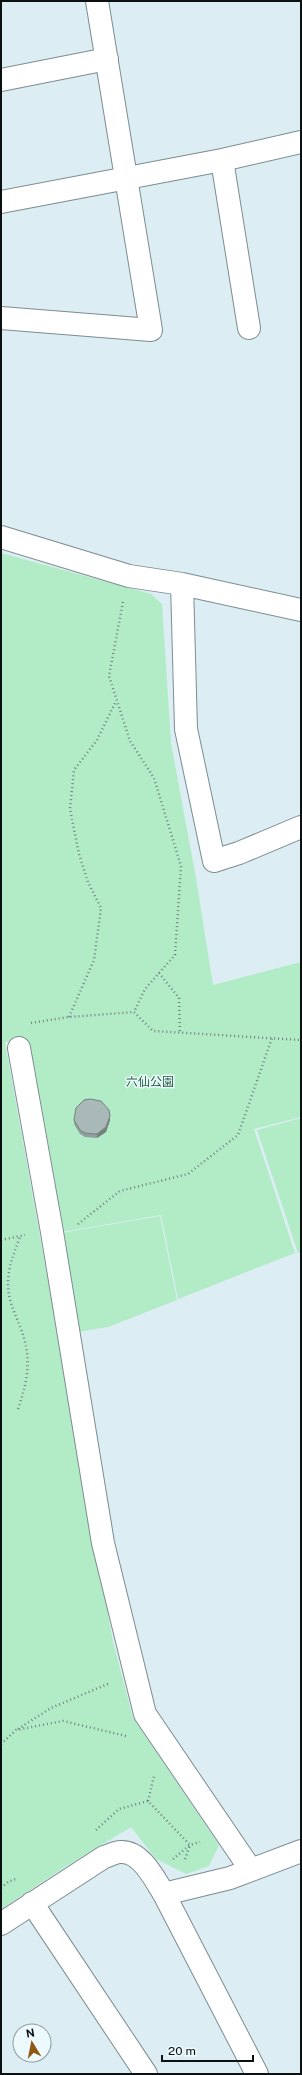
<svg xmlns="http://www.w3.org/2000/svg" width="302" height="2075" viewBox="0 0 302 2075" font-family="'Public Sans','Noto Sans JP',sans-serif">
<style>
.green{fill:#b1ecc7}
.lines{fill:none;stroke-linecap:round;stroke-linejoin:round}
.minor-casing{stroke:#7d8c91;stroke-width:24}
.path{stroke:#768185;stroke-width:2.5;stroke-dasharray:1 3;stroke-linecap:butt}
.minor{stroke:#fff;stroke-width:22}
.wall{fill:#909f9d}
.shaded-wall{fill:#768280}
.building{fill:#a8b9b7;stroke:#768280}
.labels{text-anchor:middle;stroke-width:3;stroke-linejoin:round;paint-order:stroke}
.park-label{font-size:12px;fill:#21603e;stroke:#ecfafe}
</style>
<rect width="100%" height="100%" fill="#dcedf3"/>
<path class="green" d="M 1,553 L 151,594 L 162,604 L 171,743 L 196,878 L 213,985 L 301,962 L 301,1117 L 254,1129 L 295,1253 L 178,1299 L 161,1215 L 62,1232 L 27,1039 L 5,1042 L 113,1642 L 133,1718 L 219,1845 L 209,1866 L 186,1874 L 156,1859 L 131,1827 L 65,1867 L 1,1909 Z
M 301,1118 L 301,1252 L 298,1253 L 257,1130 Z
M 160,1216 L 177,1300 L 108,1327 L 77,1332 L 61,1233 Z"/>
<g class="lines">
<g class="minor-casing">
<path id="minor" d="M 1,80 L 107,59
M 222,160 L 249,328
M 1,202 L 222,160 L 301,142
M 1,318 L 151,330 L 97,1
M 1,537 L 129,576 L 182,584 L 301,610
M 182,584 L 186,729 L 214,861 L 239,853 L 301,827
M 19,1048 L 52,1232 L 103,1543 L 145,1714 L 251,1870
M 164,1894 L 257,2074
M 32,1903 L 146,2074
M 1,1924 L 104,1857 C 109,1856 115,1852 120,1852 C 141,1850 155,1880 164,1894 L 230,1878 L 301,1851"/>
</g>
<path class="path" d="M 123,602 L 109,676 L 130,741 L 154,778 L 181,866 L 175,955 L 145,989 L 134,1012 L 153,1031 L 301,1040
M 159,973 L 179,998 L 180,1033
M 69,1017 L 94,960 L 101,908 L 88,882 L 79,854 L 70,809 L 74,770 L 97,740 L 116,701
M 31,1023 L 69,1017 L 134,1012
M 78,1224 L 120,1191 L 188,1174 L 238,1135 L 272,1038
M 1,1240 L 25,1235
M 18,1409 C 28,1380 32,1358 21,1329 C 15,1313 8,1301 8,1284 C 8,1267 14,1253 20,1237
M 18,1729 L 51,1708 L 110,1683
M 1,1744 L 16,1730 L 63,1721 L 126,1736
M 148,1801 L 154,1776
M 96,1830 L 119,1809 L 148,1801 L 190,1845 L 184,1862
M 173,1859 L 190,1845 L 200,1842
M 1,1888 L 8,1882 L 18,1878"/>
<use href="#minor" class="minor"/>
</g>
<path class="wall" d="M 74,1120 L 110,1120 L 106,1132 L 97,1138 L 85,1137 L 80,1134 L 74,1124 Z"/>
<path class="shaded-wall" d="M 110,1116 L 110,1120 L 106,1132 L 97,1138 L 97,1134 Z"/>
<path class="building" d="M 90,1099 L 101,1101 L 109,1110 L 110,1116 L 106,1127 L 97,1134 L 85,1133 L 80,1130 L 74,1120 L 76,1108 L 84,1100 Z"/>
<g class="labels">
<g class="park-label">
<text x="150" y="1086">六仙公園</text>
</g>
</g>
<rect width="302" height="2075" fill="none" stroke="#0b1012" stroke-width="4"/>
<g transform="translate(32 2043) rotate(350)"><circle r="19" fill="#ecfafe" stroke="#929ca0"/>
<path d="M0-3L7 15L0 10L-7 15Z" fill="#905713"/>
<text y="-6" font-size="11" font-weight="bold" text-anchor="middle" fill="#0b1012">N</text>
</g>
<path d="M162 2055v6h91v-6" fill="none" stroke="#0b1012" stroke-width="2"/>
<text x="168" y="2055" font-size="12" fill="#0b1012" stroke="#ecfafe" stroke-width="3" paint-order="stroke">20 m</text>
</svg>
